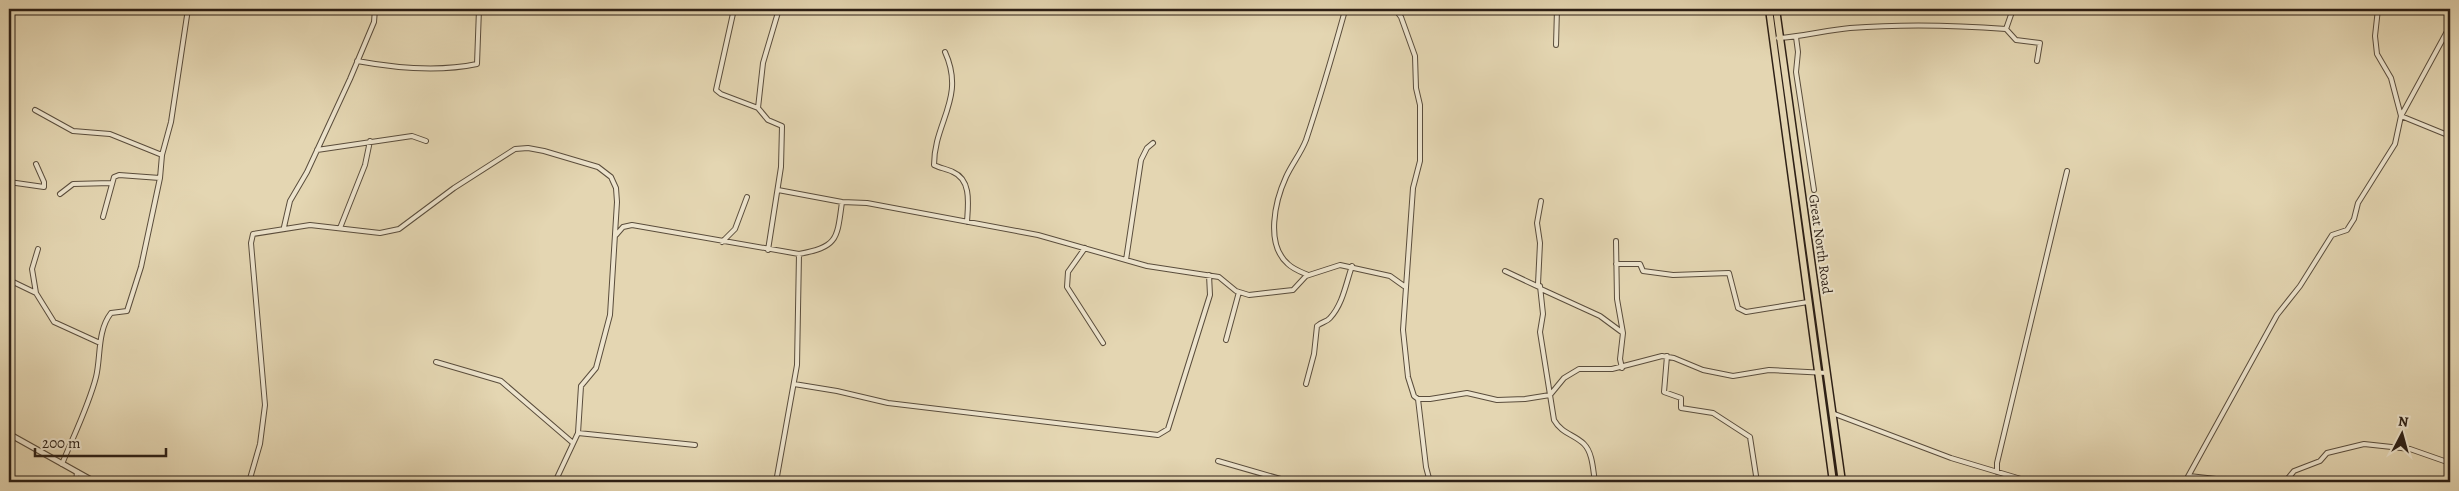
<svg xmlns="http://www.w3.org/2000/svg" width="2459" height="491" viewBox="0 0 2459 491" font-family="Alegreya,serif">
<style>
.lines{fill:none;stroke-linecap:round;stroke-linejoin:round}
.minor-casing{stroke:#5a4d3c;stroke-width:6}
.tertiary-casing{stroke:#5a4d3c;stroke-width:7}
.trunk-casing{stroke:#2c1f15;stroke-width:9}
.minor{stroke:#ede4cd;stroke-width:4}
.tertiary{stroke:#ede4cd;stroke-width:4.5}
.trunk{stroke:#e4d6b2;stroke-width:6}
.labels{text-anchor:middle;stroke-width:4;stroke-linejoin:round;paint-order:stroke}
.street-label{font-size:14px;fill:#2c1f15;stroke:#ede4cd}
</style>
<rect width="100%" height="100%" fill="#e4d6b2"/>
<filter id="stains"><feTurbulence type="fractalNoise" baseFrequency=".004" numOctaves="4"/><feColorMatrix values="0 0 0 0 .2 0 0 0 0 .09 0 0 0 0 .02 0 0 0 .5 -.17"/></filter>
<radialGradient id="worn" r=".72"><stop offset=".6" stop-color="#630" stop-opacity="0"/><stop offset="1" stop-color="#630" stop-opacity=".3"/></radialGradient>
<g class="lines">
<g class="minor-casing">
<path id="minor" d="M 402,9 L 463,9
M 734,9 L 716,90 L 721,94 L 758,108 L 768,120 L 782,126 L 781,167 L 768,250
M 1058,9 L 1059,9
M 1395,9 L 1401,17 L 1415,56 L 1416,88 L 1420,105 L 1420,161 L 1413,188 L 1403,330 L 1408,377 L 1414,396 L 1418,399 L 1430,399 L 1467,393 L 1497,400 L 1525,399 L 1550,395 L 1564,378 L 1579,369 L 1612,369 L 1662,356 L 1674,358 L 1703,370 L 1733,376 L 1769,370 L 1827,373
M 2378,9 L 2375,36 L 2377,54 L 2391,78 L 2401,116 L 2450,136
M 375,10 L 394,9
M 2006,29 L 2013,9
M 1796,37 L 1798,52 L 1796,72 L 1814,190
M 1778,38 C 1802,37 1826,30 1850,28 C 1902,24 1954,25 2006,29 L 2016,40 L 2040,43 L 2037,61
M 1556,45 L 1557,9
M 945,52 C 966,98 934,122 934,165 C 940,168 947,169 953,172 C 972,180 968,205 967,222
M 357,61 C 395,68 439,72 477,64 L 479,9
M 758,108 L 763,63 L 779,9
M 35,110 L 73,131 L 110,134 L 162,155
M 317,150 L 412,136 L 426,141
M 9,182 L 44,187 L 44,182 L 36,164
M 778,190 L 842,202 L 867,203 L 1038,235 L 1147,266 L 1219,277 L 1236,291 L 1249,295 L 1293,290 L 1306,276 L 1340,265 L 1390,276 L 1404,286
M 60,194 L 73,184 L 111,183
M 1541,201 L 1537,223 L 1540,243 L 1538,284 L 1541,289 L 1600,316 L 1623,333 L 1620,359 L 1622,368
M 103,217 L 114,177 L 119,175 L 160,178
M 9,224 L 12,227 L 9,235
M 284,227 L 290,201 L 307,172 L 350,79 L 374,22 L 375,9
M 340,228 L 365,165 L 370,141
M 616,235 L 623,227 L 632,225 L 799,254 C 838,247 837,239 842,202
M 1616,241 L 1617,299 L 1623,333
M 722,242 L 735,229 L 747,197
M 1085,248 L 1068,272 L 1067,287 L 1103,343
M 1126,260 L 1141,160 L 1147,148 L 1153,143
M 1616,264 L 1640,264 L 1643,271 L 1673,275 L 1729,273 L 1738,308 L 1746,312 L 1808,302
M 1505,271 L 1539,287
M 1308,275 C 1301,272 1293,269 1288,264 C 1265,244 1275,201 1286,177 C 1292,164 1301,153 1306,140 C 1320,98 1332,57 1344,14
M 9,280 L 36,293 L 54,322 L 100,343
M 1540,286 L 1543,314 L 1540,332 L 1554,420 C 1562,434 1574,434 1584,444 C 1593,453 1593,471 1595,482
M 36,293 L 32,269 L 38,249
M 1226,340 L 1239,292
M 1667,356 L 1664,392 L 1681,398 L 1681,408 L 1713,413 L 1750,437 L 1757,482
M 436,362 L 501,381 L 573,443
M 794,384 L 837,391 L 888,403 L 1158,435 L 1168,429 L 1210,295 L 1209,275
M 1306,384 L 1314,354 L 1317,326 C 1321,322 1327,322 1330,318 C 1343,304 1346,283 1352,266
M 1418,399 L 1426,467 L 1430,482
M 1832,413 L 1951,458 L 2031,482
M 578,433 L 695,445
M 1218,461 L 1291,482
M 62,464 C 73,437 89,405 96,377 C 101,357 97,331 111,313 L 127,311 L 141,267 L 160,178 L 162,155 L 171,122 L 188,9
M 1997,472 L 1997,463 L 2067,171
M 2189,476 L 2225,480 L 2269,479 L 2282,482
M 76,482 L 77,472
M 249,482 L 260,444 L 265,405 L 251,243 L 253,234 L 310,225 L 380,233 L 399,229 L 454,188 L 515,149 L 528,148 L 544,151 L 598,167 L 611,177 L 616,188 L 617,202 L 610,315 L 596,368 L 581,386 L 578,433 L 555,482
M 776,482 L 797,365 L 799,254
M 2185,482 L 2277,315 L 2300,286 L 2332,235 L 2347,230 L 2354,219 L 2358,203 L 2395,144 L 2401,116 L 2450,26
M 2285,482 L 2294,471 L 2320,461 L 2327,453 L 2364,444 L 2410,449 L 2450,463"/>
</g>
<g class="tertiary-casing">
<path id="tertiary" d="M 9,434 L 95,482"/>
</g>
<g class="trunk-casing">
<path id="trunk" d="M 1769,9 L 1833,482
M 1776,9 L 1842,482"/>
</g>
<use href="#minor" class="minor"/>
<use href="#tertiary" class="tertiary"/>
<use href="#trunk" class="trunk"/>
</g>
<g class="labels">
<g class="street-label">
<text transform="translate(1821 244) rotate(82)" y="5">Great North Road</text>
</g>
</g>
<rect width="2459" height="491" fill="none" stroke="#e4d6b2" stroke-width="30"/>
<rect x="10" y="10" width="2439" height="471" fill="none" stroke="#2c1f15" stroke-width="2.5"/>
<rect x="15" y="15" width="2429" height="461" fill="none" stroke="#2c1f15"/>
<g transform="translate(2402 434) rotate(6)" stroke="#ede4cd" stroke-width="4" paint-order="stroke">
<path d="M0-4L9 19L0 12L-9 19Z" fill="#2c1f15"/>
<text y="-8" font-size="14" font-weight="bold" text-anchor="middle" fill="#2c1f15">N</text>
</g>
<path d="M35 448v8h131v-8" fill="none" stroke="#2c1f15" stroke-width="2.5"/>
<text x="42" y="448" font-size="15" fill="#2c1f15" stroke="#ede4cd" stroke-width="4" paint-order="stroke">200 m</text>
<rect width="100%" height="100%" filter="url(#stains)"/>
<rect width="100%" height="100%" fill="url(#worn)"/>
</svg>
